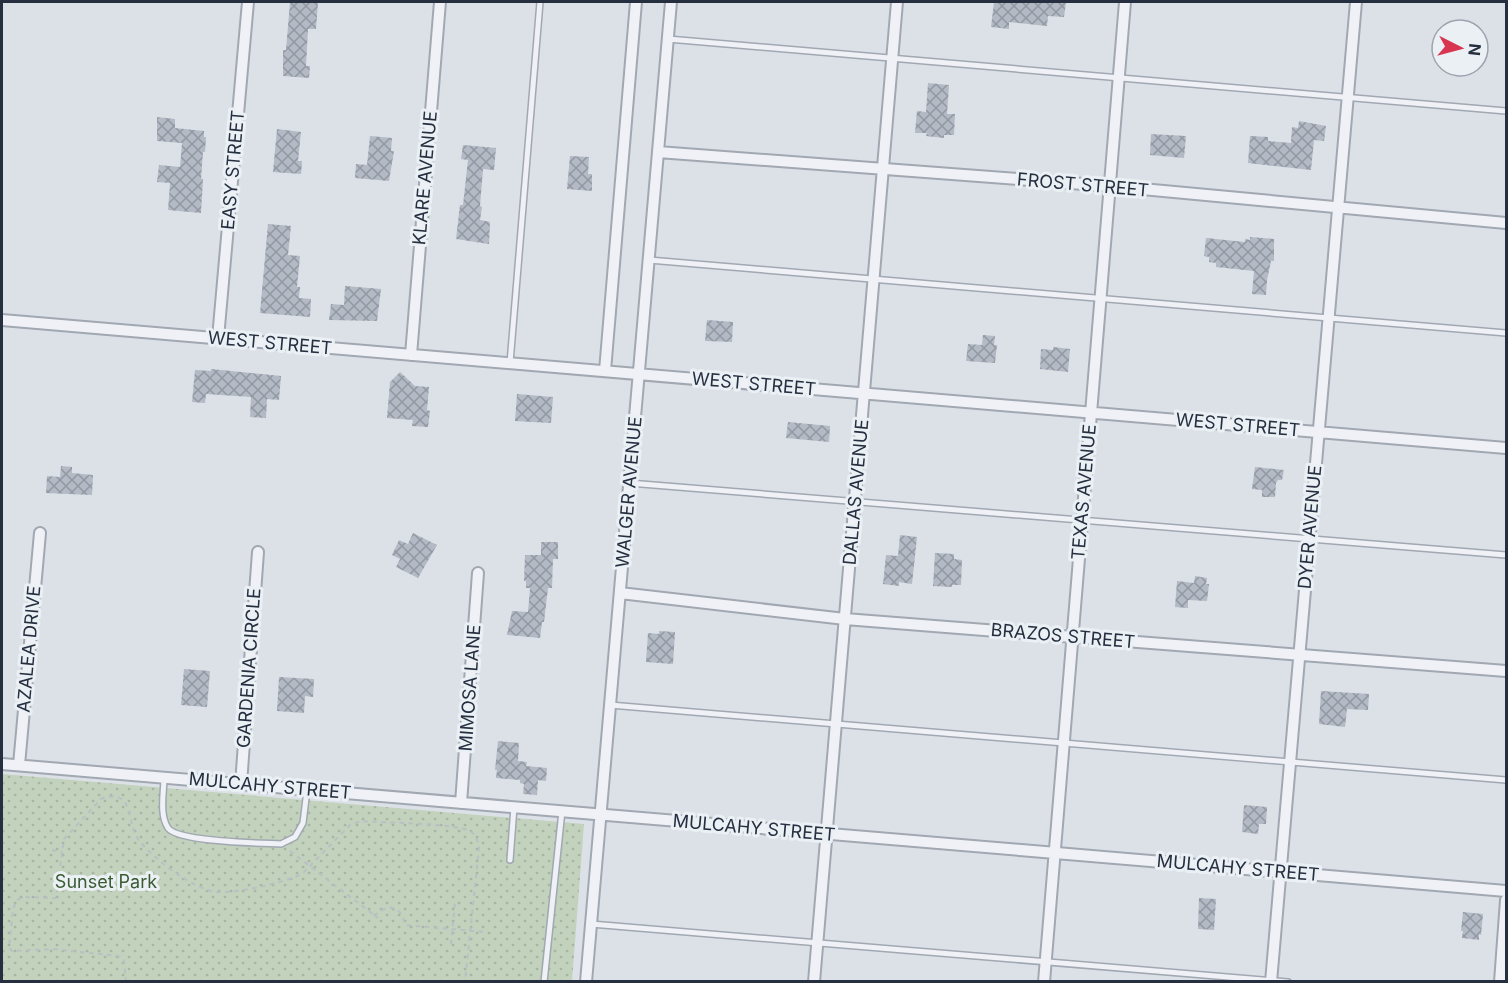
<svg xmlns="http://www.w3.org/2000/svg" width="1508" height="983" viewBox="0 0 1508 983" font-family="Inter,sans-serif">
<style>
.park{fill:url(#park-dots)}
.building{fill:url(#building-cross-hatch)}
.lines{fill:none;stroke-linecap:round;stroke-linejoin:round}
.lane-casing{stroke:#a1a8b2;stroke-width:8}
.street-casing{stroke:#a1a8b2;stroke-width:14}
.path{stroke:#babfc6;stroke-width:2;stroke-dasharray:4.5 4.5;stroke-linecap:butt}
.lane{stroke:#eff1f6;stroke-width:5}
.street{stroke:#eff1f6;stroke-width:10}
.labels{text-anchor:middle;stroke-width:6;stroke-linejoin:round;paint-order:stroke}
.street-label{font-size:18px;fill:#252f3f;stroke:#ebf0f5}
.park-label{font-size:18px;fill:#3a5c31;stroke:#ebf0f5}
</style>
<defs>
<pattern id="park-dots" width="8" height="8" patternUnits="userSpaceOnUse" patternTransform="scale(1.5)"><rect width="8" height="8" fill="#c2d2bc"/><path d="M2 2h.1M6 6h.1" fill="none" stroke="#a7b5a3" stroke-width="1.8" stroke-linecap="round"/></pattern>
<pattern id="building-cross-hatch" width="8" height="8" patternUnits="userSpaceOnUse" patternTransform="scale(1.5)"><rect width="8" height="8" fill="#b3bac5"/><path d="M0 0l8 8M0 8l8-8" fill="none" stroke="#9198a1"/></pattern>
</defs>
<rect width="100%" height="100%" fill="#dce1e8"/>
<path class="park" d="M 2,774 L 584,824 L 572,981 L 2,981 Z"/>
<path class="building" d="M 290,2 L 318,3 L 316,29 L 308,29 L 306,66 L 310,66 L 309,78 L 283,76 L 283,50 L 286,50 Z
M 994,2 L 1066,2 L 1064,17 L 1048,16 L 1047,26 L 1009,22 L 1009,29 L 991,27 Z
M 928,83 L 949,85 L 947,114 L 955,114 L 954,135 L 944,135 L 944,138 L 926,136 L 927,133 L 915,133 L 917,111 L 926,112 Z
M 157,117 L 175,119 L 175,128 L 204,131 L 204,137 L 206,137 L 205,152 L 203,152 L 201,179 L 203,179 L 201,213 L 168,210 L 170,183 L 157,182 L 159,165 L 180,167 L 182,143 L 157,141 Z
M 1299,121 L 1326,126 L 1324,141 L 1314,140 L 1311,170 L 1248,163 L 1250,136 L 1268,137 L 1268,141 L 1291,143 L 1292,127 L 1298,128 Z
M 277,129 L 301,132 L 298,161 L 302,161 L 301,174 L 273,172 Z
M 1151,134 L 1186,136 L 1184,158 L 1150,155 Z
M 370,136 L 392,138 L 391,151 L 394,151 L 389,181 L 355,178 L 356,164 L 367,165 Z
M 463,145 L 496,148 L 494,170 L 483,169 L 480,206 L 482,207 L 480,220 L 490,222 L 489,244 L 456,239 L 460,205 L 463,205 L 468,160 L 461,159 Z
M 570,156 L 589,157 L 588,174 L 592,174 L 592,191 L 567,189 Z
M 268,224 L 291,226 L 288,255 L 300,256 L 297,287 L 300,287 L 299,298 L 311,299 L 310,317 L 260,313 Z
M 1250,237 L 1274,239 L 1274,261 L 1271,261 L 1267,280 L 1266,295 L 1252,294 L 1254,271 L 1216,267 L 1216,263 L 1209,262 L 1209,257 L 1204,256 L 1206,238 L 1245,242 L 1245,239 L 1250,240 Z
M 345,286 L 381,289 L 377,321 L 329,320 L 331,304 L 344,305 Z
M 707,320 L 733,322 L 732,342 L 705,341 Z
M 983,335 L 995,336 L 994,345 L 997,345 L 995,363 L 966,361 L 968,344 L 982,345 Z
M 1053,347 L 1070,349 L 1068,372 L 1040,369 L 1041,349 L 1053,350 Z
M 211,369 L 281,376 L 279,400 L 267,399 L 266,418 L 250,417 L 251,397 L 206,394 L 205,403 L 192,402 L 195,370 L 211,371 Z
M 400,372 L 415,386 L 429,387 L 427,410 L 430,411 L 428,427 L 412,426 L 413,420 L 387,418 L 390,382 Z
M 517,394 L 553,397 L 551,423 L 515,421 Z
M 788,422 L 830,426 L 829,442 L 786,438 Z
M 61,466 L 72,467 L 72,473 L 93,475 L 92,495 L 46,493 L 47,476 L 60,477 Z
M 1255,467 L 1284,470 L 1282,480 L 1278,480 L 1276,483 L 1275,497 L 1262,497 L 1262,490 L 1252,489 Z
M 413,533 L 437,545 L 418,578 L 396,567 L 400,559 L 392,555 L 399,540 L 408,544 Z
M 900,535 L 917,537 L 912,584 L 899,582 L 899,586 L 883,584 L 886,555 L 898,556 Z
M 541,542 L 558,542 L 558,559 L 553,559 L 552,588 L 548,588 L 544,622 L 542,622 L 540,638 L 507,635 L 512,611 L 528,612 L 530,588 L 526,588 L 526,581 L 524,581 L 525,555 L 541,555 Z
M 935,553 L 954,554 L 954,559 L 962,560 L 961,585 L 952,585 L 952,587 L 933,586 Z
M 1195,576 L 1207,578 L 1206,584 L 1209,584 L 1207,601 L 1188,600 L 1188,608 L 1175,607 L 1177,581 L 1194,583 Z
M 659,631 L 675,632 L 673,664 L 646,662 L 648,633 L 659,634 Z
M 184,669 L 210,671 L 207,707 L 181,705 Z
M 279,677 L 314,679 L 313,697 L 305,696 L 304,713 L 277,711 Z
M 1321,691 L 1369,694 L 1368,710 L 1347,709 L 1345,727 L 1319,724 Z
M 498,741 L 519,743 L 518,761 L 527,762 L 526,766 L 547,768 L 546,781 L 538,780 L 537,795 L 523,794 L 524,784 L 520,783 L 520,780 L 496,778 L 497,770 L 495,770 Z
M 1244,805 L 1267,807 L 1266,824 L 1259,824 L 1258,834 L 1242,832 Z
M 1199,898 L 1216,899 L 1214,930 L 1198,929 Z
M 1463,912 L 1483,914 L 1481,935 L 1479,934 L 1479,940 L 1462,938 L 1463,931 L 1461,931 Z"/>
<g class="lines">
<g class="lane-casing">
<path id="lane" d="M 668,39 L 1506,111
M 649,260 L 1506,333
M 510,363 L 540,2
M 629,483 L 1506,555
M 610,705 L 1506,780
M 164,777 C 164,793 159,814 168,828 C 178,842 260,843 281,844 L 295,837 L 303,823 L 307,790
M 510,860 L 514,807
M 591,924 L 1288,982
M 544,982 L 562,811"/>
</g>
<g class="street-casing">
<path id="street" d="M 658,152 L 1110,186 L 1506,223
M 2,320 L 1506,448
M 218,338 L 248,2
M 411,355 L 440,2
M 605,371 L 636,2
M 620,593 L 845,619 L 1506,671
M 2,764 L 1506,891
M 19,765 L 40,533
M 241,784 L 258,552
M 461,803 L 478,573
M 586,982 L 671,2
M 814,982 L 897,2
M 1044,982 L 1125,2
M 1271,982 L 1356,2
M 1500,982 L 1506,900"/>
</g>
<path class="path" d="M 52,850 L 62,852
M 290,851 L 378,918
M 374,916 C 388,903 401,905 405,925 L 485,932
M 451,944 L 455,902
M 126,982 L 124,960 L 118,956 L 53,949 L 12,951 L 9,947 L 13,910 L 16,901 L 22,897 L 56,898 L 64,839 L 101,799 C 108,796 117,795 123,800 C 132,809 130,828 138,839 C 151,857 194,890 217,892 C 235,894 286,882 302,874 L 350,825 L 361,821 C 383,823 454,823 470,831 C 477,835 477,840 479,847 L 465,982"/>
<use href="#lane" class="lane"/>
<use href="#street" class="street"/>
</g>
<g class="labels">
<g class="street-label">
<text transform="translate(233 170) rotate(-85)" y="6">EASY STREET</text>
<text transform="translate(425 178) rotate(-85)" y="6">KLARE AVENUE</text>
<text transform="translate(1083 185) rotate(5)" y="6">FROST STREET</text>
<text transform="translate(270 343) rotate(5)" y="6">WEST STREET</text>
<text transform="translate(754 384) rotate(5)" y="6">WEST STREET</text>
<text transform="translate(1238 425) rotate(5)" y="6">WEST STREET</text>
<text transform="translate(629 492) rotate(-85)" y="6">WALGER AVENUE</text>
<text transform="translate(856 492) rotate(-85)" y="6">DALLAS AVENUE</text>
<text transform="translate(1084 492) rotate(-85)" y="6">TEXAS AVENUE</text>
<text transform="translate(1310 527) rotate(-85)" y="6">DYER AVENUE</text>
<text transform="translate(1063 636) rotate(5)" y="6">BRAZOS STREET</text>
<text transform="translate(29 649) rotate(-85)" y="6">AZALEA DRIVE</text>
<text transform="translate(249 668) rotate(-86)" y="6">GARDENIA CIRCLE</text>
<text transform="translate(470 688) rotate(-86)" y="6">MIMOSA LANE</text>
<text transform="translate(270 786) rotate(5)" y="6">MULCAHY STREET</text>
<text transform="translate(754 828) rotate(5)" y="6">MULCAHY STREET</text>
<text transform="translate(1238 868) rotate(5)" y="6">MULCAHY STREET</text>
</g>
<g class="park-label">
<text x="106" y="888">Sunset Park</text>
</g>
</g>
<rect width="1508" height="983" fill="none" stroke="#252f3f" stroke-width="6"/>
<g transform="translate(1460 48) rotate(96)"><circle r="28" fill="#ebf0f5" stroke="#9ca3ac" stroke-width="1.5"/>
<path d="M0-4.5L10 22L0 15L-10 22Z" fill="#d83551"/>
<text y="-9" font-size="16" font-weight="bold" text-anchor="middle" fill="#252f3f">N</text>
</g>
</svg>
